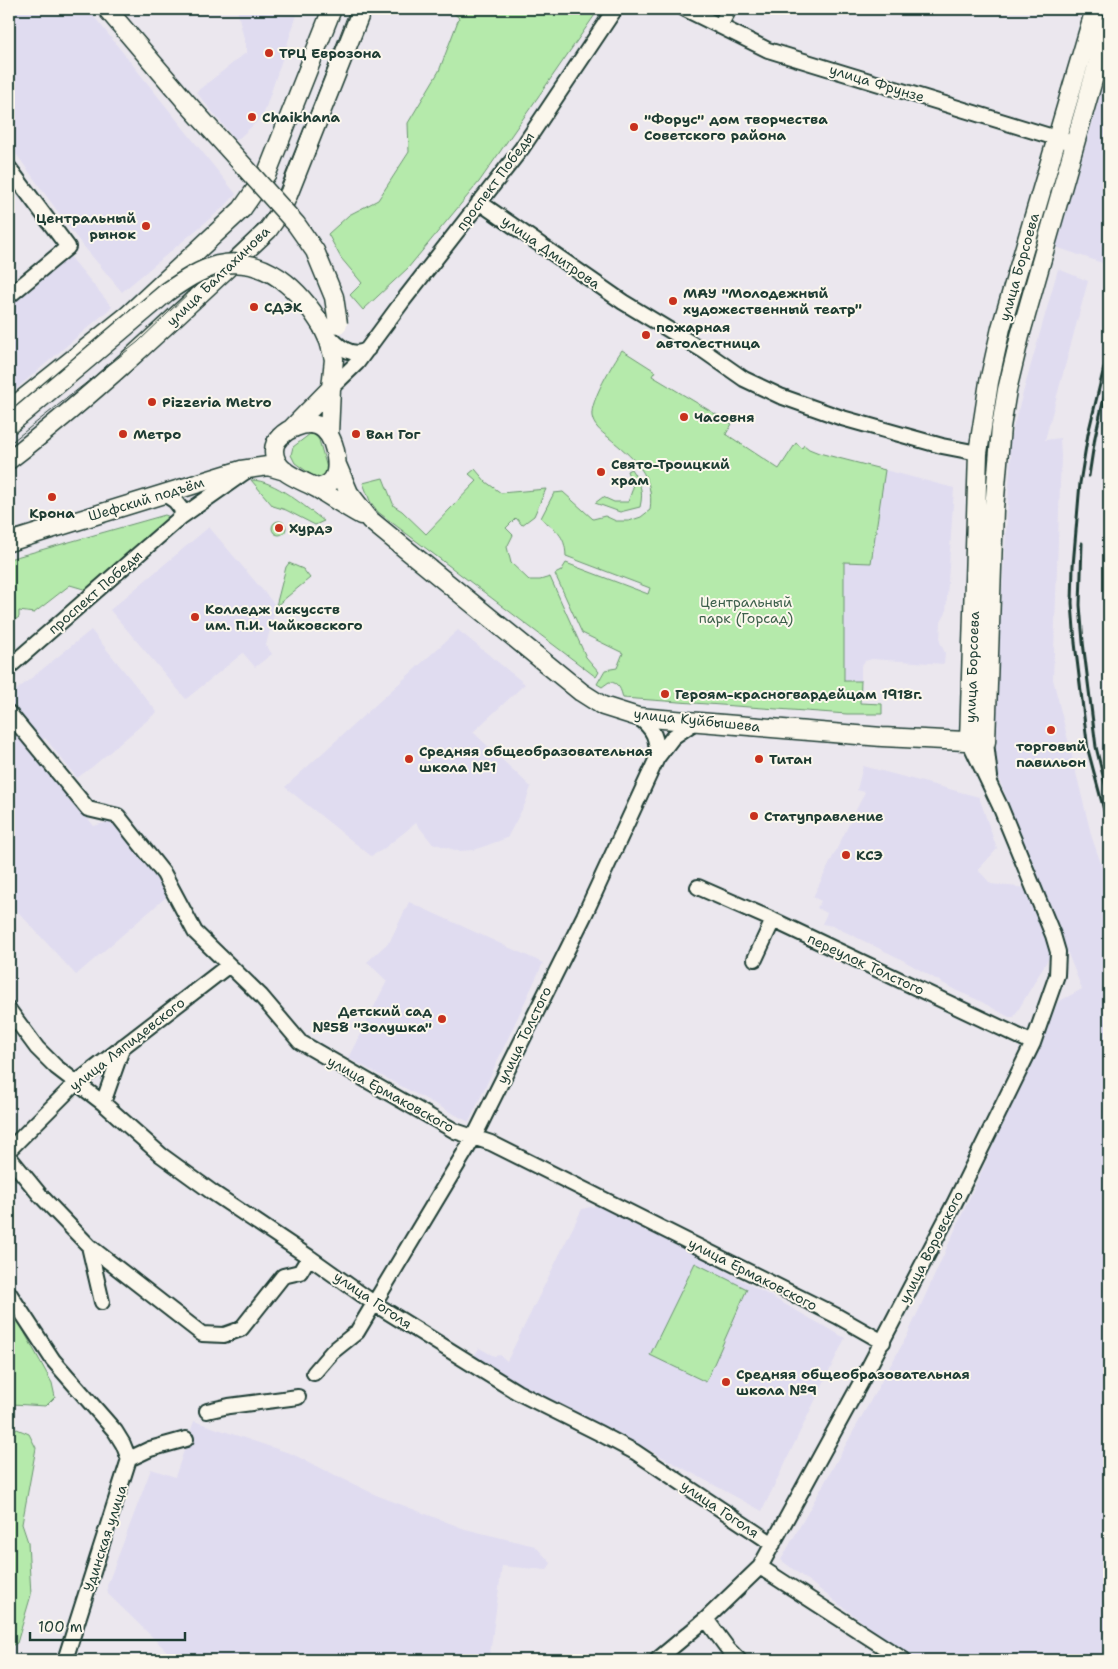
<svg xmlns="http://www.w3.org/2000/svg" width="1118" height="1669" viewBox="0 0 1118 1669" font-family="'Shantell Sans',sans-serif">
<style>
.built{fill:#e0dcf0}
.green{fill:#b5eaab;stroke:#6a9470}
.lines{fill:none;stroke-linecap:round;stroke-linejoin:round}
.minor-casing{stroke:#1f3d34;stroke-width:18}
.major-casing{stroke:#1f3d34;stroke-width:21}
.minor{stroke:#fbf7ec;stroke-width:14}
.major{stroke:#fbf7ec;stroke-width:18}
.tram{stroke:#1f3d34;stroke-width:1}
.rail{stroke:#1f3d34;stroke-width:3}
.major-bridge-casing{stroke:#1f3d34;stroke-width:21;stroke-linecap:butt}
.major-bridge{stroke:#fbf7ec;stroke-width:18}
.poi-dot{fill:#c8321e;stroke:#fbf7ec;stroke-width:2}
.labels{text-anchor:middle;stroke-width:4;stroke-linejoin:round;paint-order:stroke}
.poi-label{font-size:14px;font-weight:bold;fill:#1f3d34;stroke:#fbf7ec;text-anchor:start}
.street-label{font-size:14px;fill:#1f3d34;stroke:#fbf7ec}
.park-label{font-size:14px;fill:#3d604c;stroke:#fbf7ec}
</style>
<rect width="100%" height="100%" fill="#ebe7ee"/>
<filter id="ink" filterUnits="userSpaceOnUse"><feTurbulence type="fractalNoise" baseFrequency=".02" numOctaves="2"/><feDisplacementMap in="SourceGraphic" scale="10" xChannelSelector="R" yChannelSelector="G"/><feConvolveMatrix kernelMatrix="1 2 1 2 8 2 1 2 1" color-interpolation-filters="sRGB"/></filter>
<g filter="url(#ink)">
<path class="built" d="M 9,9 L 88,9 L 236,194 L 225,206 L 122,292 L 76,237 L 9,144 Z
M 237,9 L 299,9 L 263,116 L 236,141 L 196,92 L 247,52 Z
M 1109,65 L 1109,261 L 1108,265 L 1056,247 Z
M 69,255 L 112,307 L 9,395 L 9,306 Z
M 1058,269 L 1088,281 L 1045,440 L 1060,438 L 1061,457 L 1053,679 L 1092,838 L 1109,886 L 1109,1660 L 919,1660 L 890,1643 L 781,1560 L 907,1336 L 1058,1002 L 1082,989 L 996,772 L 996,686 L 1011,455 L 1006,453 Z
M 885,470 L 954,488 L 946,613 L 941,622 L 940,642 L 945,653 L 944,664 L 872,659 L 865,661 L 861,666 L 861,681 L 844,681 L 844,561 L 871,563 Z
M 209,527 L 276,606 L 266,645 L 272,654 L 255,667 L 243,653 L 186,699 L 110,610 Z
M 91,630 L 157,712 L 92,767 L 77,778 L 45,738 L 39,743 L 9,705 L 9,696 Z
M 458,630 L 525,684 L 473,732 L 531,787 L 525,804 L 507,838 L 474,850 L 458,851 L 432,843 L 416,823 L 382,850 L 371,856 L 285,787 Z
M 11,726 L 94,826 L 113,820 L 172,892 L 76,975 L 9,902 L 9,728 Z
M 863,766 L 979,797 L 997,849 L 978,870 L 991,884 L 1026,888 L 1054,949 L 1014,1017 L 1009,1017 L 978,1000 L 955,990 L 899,958 L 833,926 L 822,924 L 827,913 L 817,908 L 821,901 L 813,897 L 865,792 L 857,790 Z
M 409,902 L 543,963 L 469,1122 L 348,1058 L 387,981 L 367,962 L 390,941 Z
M 600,1205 L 690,1251 L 845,1338 L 762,1511 L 607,1427 L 518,1386 L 473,1358 L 479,1348 L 494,1356 L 500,1355 L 507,1361 L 582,1209 Z
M 194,1421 L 292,1454 L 376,1495 L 465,1529 L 535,1546 L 551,1563 L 547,1570 L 502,1566 L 490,1654 L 508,1659 L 508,1660 L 176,1660 L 108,1594 L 107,1586 L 151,1469 L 175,1477 Z"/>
<path class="green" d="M 449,9 L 599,9 L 479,182 L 408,268 L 363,310 L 350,295 L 362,283 L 341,258 L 328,234 L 349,215 L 378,200 L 409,152 L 408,123 L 439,71 L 459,18 Z
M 622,350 L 655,371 L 652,376 L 732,424 L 726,434 L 779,469 L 796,443 L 802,448 L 804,445 L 809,449 L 819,453 L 885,470 L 871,563 L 844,562 L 844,681 L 861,681 L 860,703 L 882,704 L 882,714 L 847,714 L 623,698 C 621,690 619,682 609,682 L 602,687 L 597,684 L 605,670 L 617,668 L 623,653 L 582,633 L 555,574 L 561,571 L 566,563 L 648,594 L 650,588 L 566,556 C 565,534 556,531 541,518 L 554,493 L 563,492 L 593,519 L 605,516 L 616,521 L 629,521 L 641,517 L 650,510 C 655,474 633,458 608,437 C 601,432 593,425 592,416 C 590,401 613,363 622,350 Z
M 310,434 L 315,435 L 319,440 L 329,475 L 319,480 L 295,463 L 291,455 L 293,447 Z
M 475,469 L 486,482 L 501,493 L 546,489 L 534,516 L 522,525 L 516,518 L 506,528 L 513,535 L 507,547 L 511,563 L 529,580 L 540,580 L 550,577 L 586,657 L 599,672 L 596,677 L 378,512 L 370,501 L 363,483 L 383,478 L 394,506 L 402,511 L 426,534 L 477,481 L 469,474 Z
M 631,469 C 640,483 644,490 640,507 L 620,512 L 595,503 L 603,497 L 614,502 L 628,502 L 633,488 L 627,471 Z
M 251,480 C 275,480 305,507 324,521 L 315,525 L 286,510 L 273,506 Z
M 165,515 L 170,517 L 168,521 L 87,590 L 70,585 L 34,613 L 19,611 L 19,617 L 15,620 L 9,616 L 9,559 Z
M272 528a7 7 0 1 1 14 0a7 7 0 1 1-14 0Z
M 289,563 L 303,569 L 310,578 L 276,606 L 286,567 Z
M 695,1263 L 747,1289 L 706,1382 L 650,1355 Z
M 9,1304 L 52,1383 L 55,1397 L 46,1406 L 12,1404 L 9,1399 Z
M 17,1429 L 29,1434 L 36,1448 L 22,1524 L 28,1542 L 31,1595 L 17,1643 L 9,1647 L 9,1435 Z"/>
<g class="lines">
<g class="minor-casing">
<path id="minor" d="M 685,9 L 768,50 L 1066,141
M 720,26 L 729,9
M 9,168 L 68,247 L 9,296
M 479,202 L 623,302 L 704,351 L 744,379 L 780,396 L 842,418 L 942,446 L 978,453
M 327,333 C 336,345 353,360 368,349
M 331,388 L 357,363 L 402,302 L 522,148 L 615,9
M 163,493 L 175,501 L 182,510 L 181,517
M 9,667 L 181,517 L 245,472
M 9,713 L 88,809 L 118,816 L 164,874 L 195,932 L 261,996 L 300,1042 L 455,1131 L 491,1143 L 837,1316 L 883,1342
M 638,717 C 655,730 657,738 657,758
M 986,742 L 990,777
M 698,887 L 773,920 L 1033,1043
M 755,959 L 773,920
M 9,1010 L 37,1048 L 56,1067 L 103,1103 L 161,1155 L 212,1192 L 309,1257 L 375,1304 L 517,1392 L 599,1433 L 635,1452 L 773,1544
M 103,1103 L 123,1046
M 9,1150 L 76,1083 L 229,965
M 9,1157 L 40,1195 L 89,1246 L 202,1334 L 224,1335 L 241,1329 L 283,1276 L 300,1272 L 309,1257
M 89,1246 L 102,1302
M 9,1293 L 53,1360 L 115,1431 L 123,1444 L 129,1459 L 65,1660
M 314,1373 L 332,1352 L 357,1332 L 474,1137 L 584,916 L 657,758 L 673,737 L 695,722
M 207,1411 L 229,1406 L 298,1397
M 129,1459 L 150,1449 L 186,1439
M 760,1567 L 904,1660
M 706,1619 L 728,1649 L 739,1660
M 657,1660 L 706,1619 L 760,1567 L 860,1384 L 954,1204 L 1033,1043 L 1057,975 L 1058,952 L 1053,935 L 1000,806 L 969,741"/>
</g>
<g class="major-casing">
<path id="major" d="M 107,9 L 187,103
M 323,328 L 329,341 L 334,359 L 331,388 L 329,434
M 9,410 L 128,315 L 242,209 L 267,173 L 332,9
M 291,429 L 331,388
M 9,460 C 101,389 184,309 268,230 L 280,213 L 288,195 L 362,9
M 337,465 L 349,493 L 370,520 L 581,692 L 603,706 L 638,717 L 882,737 L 986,742 L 994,509 L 1001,427 L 1007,390 L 1020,336 L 1109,24
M 316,488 C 323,487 329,485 333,479 C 337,473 337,464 336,457 C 333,434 321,417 296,427 C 290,429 284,433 280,437 C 276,441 274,447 274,451 C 274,474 304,480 318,489 C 333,498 346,507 361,515
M 9,542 L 241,470 L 268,466 L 285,471
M 969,741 L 978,453 L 989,382 L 1001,328 L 1095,9"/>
</g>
<use href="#minor" class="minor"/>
<use href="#major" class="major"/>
<path class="tram" d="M 9,444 L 138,342 L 254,230 L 271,208 L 281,189 L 350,9"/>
<path class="rail" d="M 1109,347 L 1088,434 L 1080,483 L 1073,566 L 1072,603 L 1075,643 L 1088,750 L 1109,829
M 1089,476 L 1095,437 L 1109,376
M 1082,543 L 1080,605 L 1083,642 L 1096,747 L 1109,800"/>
<g class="major-bridge-casing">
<path id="major-bridge" d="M 187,103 L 296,224 L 315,251 L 334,297 L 338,324
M 9,425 L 167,292 C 183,281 199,270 218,265 C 266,255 301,291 323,328"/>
</g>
<use href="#major-bridge" class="major-bridge"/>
</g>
</g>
<g class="poi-dot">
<circle cx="269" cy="53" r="5"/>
<circle cx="252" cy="117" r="5"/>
<circle cx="634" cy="127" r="5"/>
<circle cx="146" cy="226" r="5"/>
<circle cx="673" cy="301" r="5"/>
<circle cx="254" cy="307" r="5"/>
<circle cx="646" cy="335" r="5"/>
<circle cx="152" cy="402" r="5"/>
<circle cx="684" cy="417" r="5"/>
<circle cx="123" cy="434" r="5"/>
<circle cx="356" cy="434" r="5"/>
<circle cx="601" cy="472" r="5"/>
<circle cx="52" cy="497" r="5"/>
<circle cx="279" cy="528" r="5"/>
<circle cx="195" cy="617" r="5"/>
<circle cx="665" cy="694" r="5"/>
<circle cx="1051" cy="730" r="5"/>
<circle cx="409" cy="759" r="5"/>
<circle cx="759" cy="759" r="5"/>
<circle cx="754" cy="816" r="5"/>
<circle cx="846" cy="855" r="5"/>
<circle cx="442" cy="1019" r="5"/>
<circle cx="726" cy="1382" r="5"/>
</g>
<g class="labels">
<g class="poi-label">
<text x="279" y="58">ТРЦ Еврозона</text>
<text x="262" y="122">Chaikhana</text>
<text x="644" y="124">"Форус" дом творчества<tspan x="644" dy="16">Советского района</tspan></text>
<text x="136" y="223" text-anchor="end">Центральный<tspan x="136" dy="16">рынок</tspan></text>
<text x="683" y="298">МАУ "Молодежный<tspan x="683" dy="16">художественный театр"</tspan></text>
<text x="264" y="312">СДЭК</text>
<text x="656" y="332">пожарная<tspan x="656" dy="16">автолестница</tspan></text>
<text x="162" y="407">Pizzeria Metro</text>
<text x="694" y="422">Часовня</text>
<text x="133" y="439">Метро</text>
<text x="366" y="439">Ван Гог</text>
<text x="611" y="469">Свято-Троицкий<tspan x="611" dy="16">храм</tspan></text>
<text x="52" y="518" text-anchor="middle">Крона</text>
<text x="289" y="533">Хурдэ</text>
<text x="205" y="614">Колледж искусств<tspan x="205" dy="16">им. П.И. Чайковского</tspan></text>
<text x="675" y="699">Героям-красногвардейцам 1918г.</text>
<text x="1051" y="751" text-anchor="middle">торговый<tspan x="1051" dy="16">павильон</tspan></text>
<text x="419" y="756">Средняя общеобразовательная<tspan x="419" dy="16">школа №1</tspan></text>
<text x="769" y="764">Титан</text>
<text x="764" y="821">Статуправление</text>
<text x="856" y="860">КСЭ</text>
<text x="432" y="1016" text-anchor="end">Детский сад<tspan x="432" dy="16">№58 "Золушка"</tspan></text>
<text x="736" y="1379">Средняя общеобразовательная<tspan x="736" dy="16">школа №9</tspan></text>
</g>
<g class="street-label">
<text transform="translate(877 83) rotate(17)" y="5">улица Фрунзе</text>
<text transform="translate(495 181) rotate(-53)" y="5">проспект Победы</text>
<text transform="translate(551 252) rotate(35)" y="5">улица Дмитрова</text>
<text transform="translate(1019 267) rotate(-74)" y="5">улица Борсоева</text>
<text transform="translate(218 276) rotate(-44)" y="5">улица Балтахинова</text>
<text transform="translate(146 499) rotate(-17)" y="5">Шефский подъём</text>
<text transform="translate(95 592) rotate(-41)" y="5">проспект Победы</text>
<text transform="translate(972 667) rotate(-88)" y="5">улица Борсоева</text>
<text transform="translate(697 720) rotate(6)" y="5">улица Куйбышева</text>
<text transform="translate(866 964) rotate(25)" y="5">переулок Толстого</text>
<text transform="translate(524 1035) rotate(-64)" y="5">улица Толстого</text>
<text transform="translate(127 1044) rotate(-38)" y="5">улица Ляпидевского</text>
<text transform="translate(391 1094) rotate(29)" y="5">улица Ермаковского</text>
<text transform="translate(931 1247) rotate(-63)" y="5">улица Воровского</text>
<text transform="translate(753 1274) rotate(27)" y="5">улица Ермаковского</text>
<text transform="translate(373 1300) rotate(34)" y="5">улица Гоголя</text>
<text transform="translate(720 1509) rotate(34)" y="5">улица Гоголя</text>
<text transform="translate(105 1538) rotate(-72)" y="5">Удинская улица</text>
</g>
<g class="park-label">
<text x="746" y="607">Центральный<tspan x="746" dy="16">парк (Горсад)</tspan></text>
</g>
</g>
<rect width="1118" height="1669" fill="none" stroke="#fbf7ec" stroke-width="30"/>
<rect x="15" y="15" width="1088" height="1639" fill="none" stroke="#1f3d34" stroke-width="2" filter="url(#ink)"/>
<path d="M30 1632v8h155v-8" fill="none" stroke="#1f3d34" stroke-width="2.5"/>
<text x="38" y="1632" font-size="15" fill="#1f3d34" stroke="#fbf7ec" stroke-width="4" paint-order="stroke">100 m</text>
</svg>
